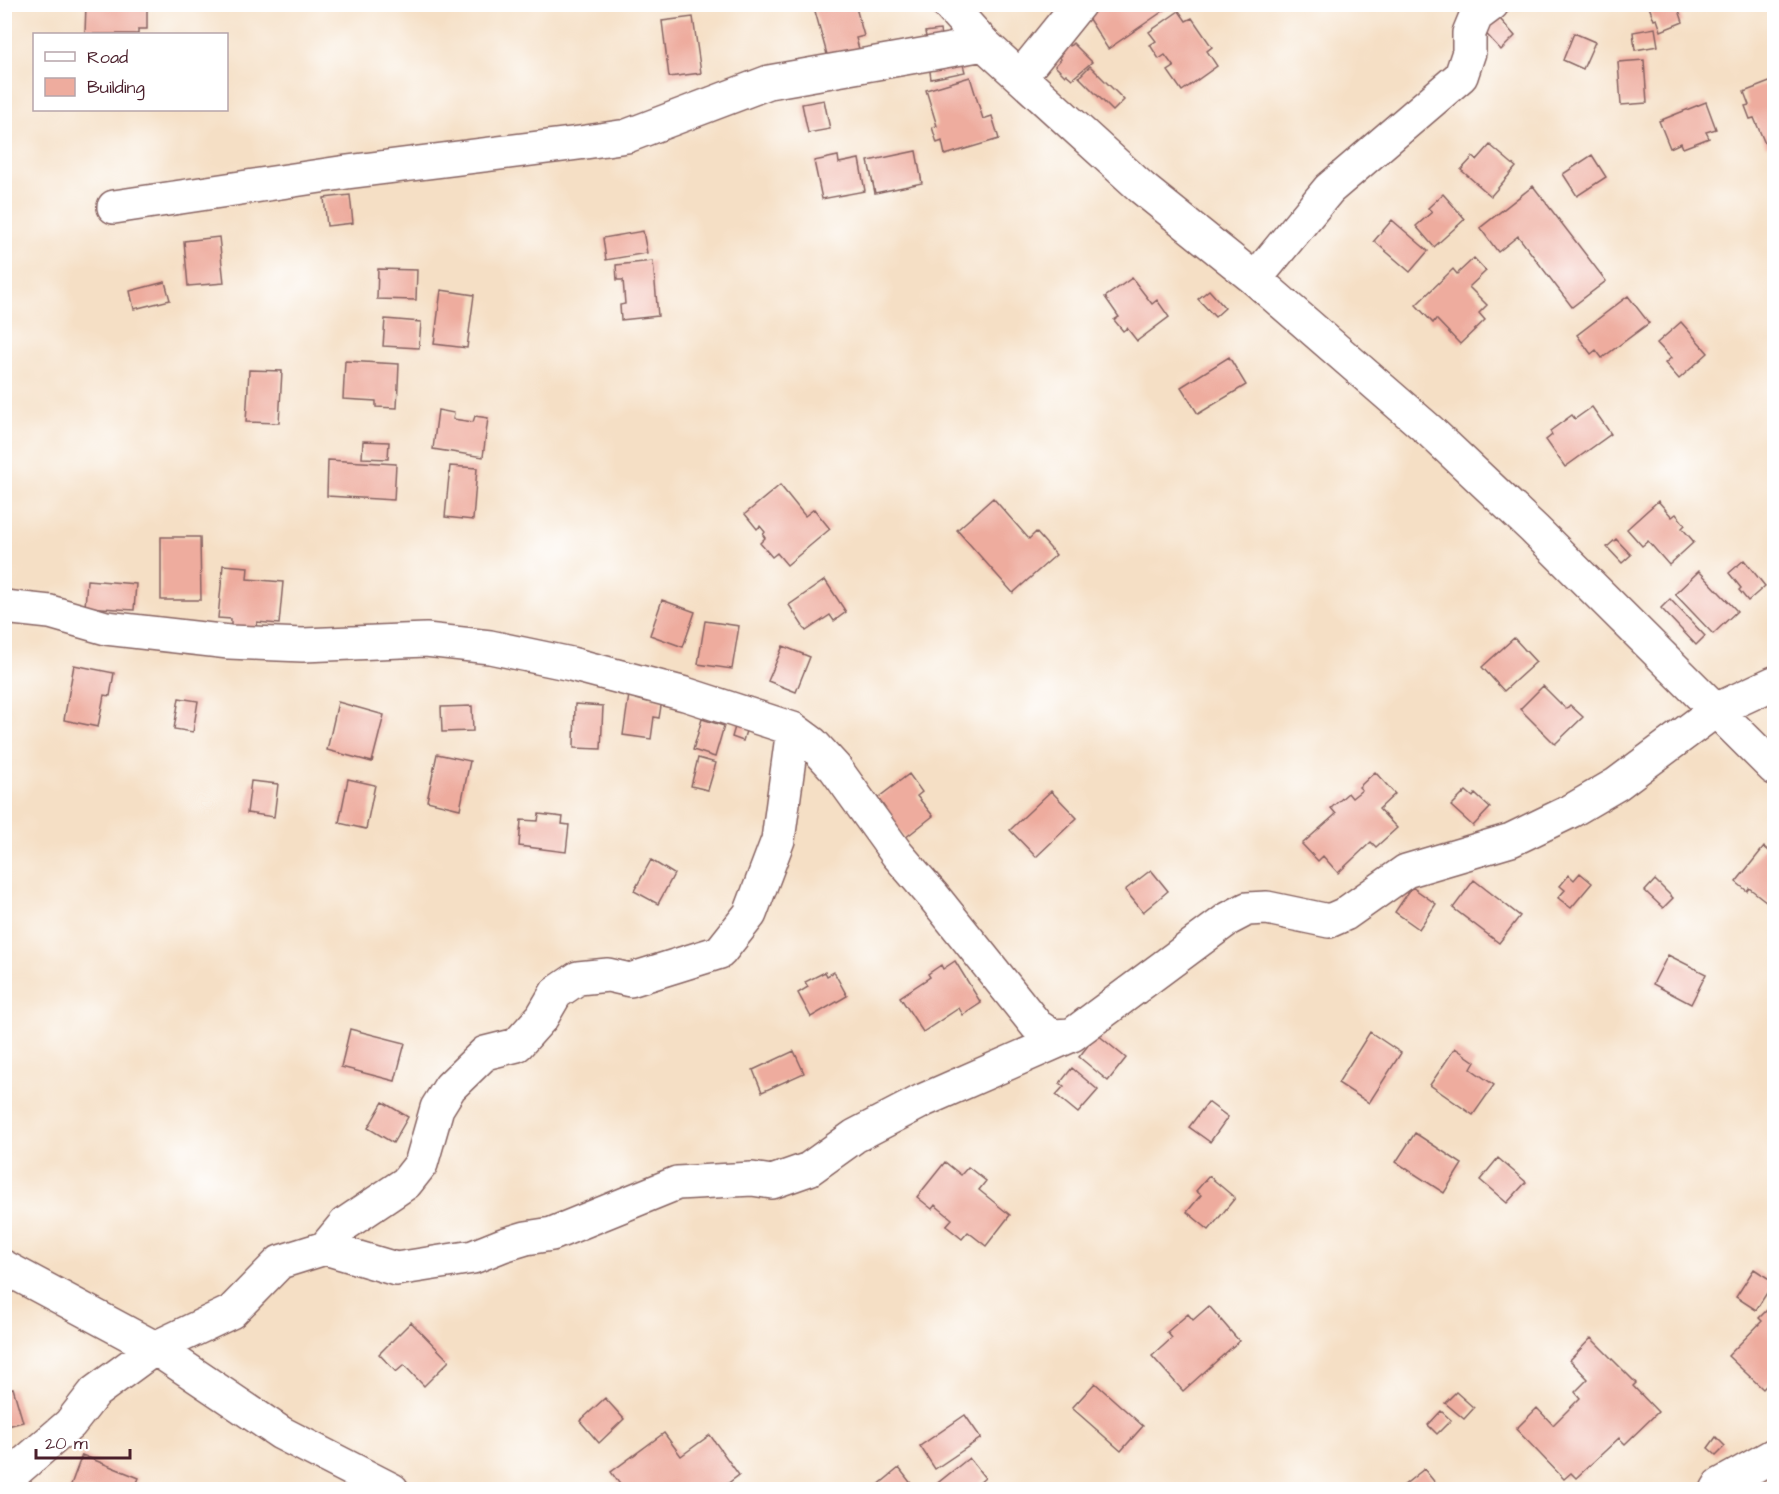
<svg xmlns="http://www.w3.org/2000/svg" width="1779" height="1494" viewBox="0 0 1779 1494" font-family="'Architects Daughter',sans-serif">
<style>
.building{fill:#eeac9e}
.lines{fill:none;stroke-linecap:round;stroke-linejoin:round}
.minor-casing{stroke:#866261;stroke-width:36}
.minor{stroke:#fff;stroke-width:33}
</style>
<rect width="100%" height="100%" fill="#fff"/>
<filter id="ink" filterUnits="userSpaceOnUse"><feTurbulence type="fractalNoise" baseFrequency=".0167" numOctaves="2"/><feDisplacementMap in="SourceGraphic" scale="12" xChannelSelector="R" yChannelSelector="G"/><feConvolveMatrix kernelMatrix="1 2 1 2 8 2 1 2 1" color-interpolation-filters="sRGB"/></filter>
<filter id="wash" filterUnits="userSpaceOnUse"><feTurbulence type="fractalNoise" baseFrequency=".008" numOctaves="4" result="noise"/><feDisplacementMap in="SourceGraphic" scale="24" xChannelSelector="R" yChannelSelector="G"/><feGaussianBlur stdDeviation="1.35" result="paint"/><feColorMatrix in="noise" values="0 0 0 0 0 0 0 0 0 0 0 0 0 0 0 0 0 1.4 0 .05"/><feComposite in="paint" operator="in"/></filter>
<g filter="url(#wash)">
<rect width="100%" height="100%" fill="#f5dfc5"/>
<g id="blocks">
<path class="building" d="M 86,4 L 147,4 L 147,29 L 138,29 L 138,34 L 85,34 Z
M 813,4 L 847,6 L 855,4 L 864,36 L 856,38 L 859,49 L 828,58 Z
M 1093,4 L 1168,4 L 1169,7 L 1108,49 L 1087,16 L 1097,9 Z
M 1648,4 L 1677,4 L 1683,22 L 1661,31 L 1657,19 L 1654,20 Z
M 1179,11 L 1186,21 L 1192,18 L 1212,47 L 1207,51 L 1217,66 L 1182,91 L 1168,71 L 1174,67 L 1165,55 L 1159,59 L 1150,45 L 1156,41 L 1149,32 Z
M 1494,12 L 1515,36 L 1501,50 L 1479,26 Z
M 693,17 L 701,73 L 669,77 L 662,21 Z
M 4,27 L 10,42 L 4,44 Z
M 1655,28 L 1658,46 L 1635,50 L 1633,32 Z
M 940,30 L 942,44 L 928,47 L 925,32 Z
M 1574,33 L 1595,42 L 1583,69 L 1563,60 Z
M 1064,40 L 1070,46 L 1073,43 L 1092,62 L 1072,79 L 1066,74 L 1065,76 L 1055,66 L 1061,59 L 1059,57 L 1061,56 L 1055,50 Z
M 961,57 L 965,72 L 931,79 L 929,64 Z
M 1644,60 L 1647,103 L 1621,105 L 1618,62 Z
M 1090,66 L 1124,100 L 1113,111 L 1079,77 Z
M 970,77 L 983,119 L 992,116 L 999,139 L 945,155 L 942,141 L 937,143 L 932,127 L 937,126 L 926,90 Z
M 1772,81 L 1774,86 L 1774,142 L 1766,146 L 1754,118 L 1750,119 L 1745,106 L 1749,105 L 1744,92 Z
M 824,100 L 830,129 L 808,133 L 802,104 Z
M 1706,102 L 1716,129 L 1706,132 L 1709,138 L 1683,148 L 1681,143 L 1670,148 L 1659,121 Z
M 1490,145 L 1516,167 L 1491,196 L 1461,170 L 1473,157 L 1477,160 Z
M 916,151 L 922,183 L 875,193 L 868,161 Z
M 1592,155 L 1606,177 L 1577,196 L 1563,174 Z
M 838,156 L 839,163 L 859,159 L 865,191 L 822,199 L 814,161 Z
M 1533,186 L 1606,281 L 1572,307 L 1518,236 L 1498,252 L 1480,228 Z
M 1443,194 L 1465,219 L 1434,247 L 1416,226 L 1432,212 L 1428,208 Z
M 350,195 L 353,223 L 327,226 L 324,198 Z
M 1392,220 L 1428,251 L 1410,272 L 1374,241 Z
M 643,231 L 647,253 L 606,260 L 603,238 Z
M 219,237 L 224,283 L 188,286 L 184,241 Z
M 1474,258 L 1486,271 L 1469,287 L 1487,305 L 1479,313 L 1485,320 L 1460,344 L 1436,319 L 1433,323 L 1416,305 L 1453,269 L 1457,274 Z
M 653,261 L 658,316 L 621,320 L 620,305 L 625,304 L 623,280 L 617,280 L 616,265 Z
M 378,269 L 417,270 L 416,300 L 377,299 Z
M 1132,278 L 1152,304 L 1157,300 L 1169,317 L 1137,341 L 1127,328 L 1123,331 L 1114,320 L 1119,317 L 1105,297 Z
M 165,282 L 170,300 L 134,309 L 130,291 Z
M 441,290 L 474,295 L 467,348 L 434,344 Z
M 1209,290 L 1225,308 L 1215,317 L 1198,299 Z
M 1628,296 L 1649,323 L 1602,358 L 1596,350 L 1591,354 L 1577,335 Z
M 385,319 L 421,322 L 419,348 L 383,346 Z
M 1681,322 L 1708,353 L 1679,379 L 1665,363 L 1671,358 L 1657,343 Z
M 1229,357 L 1246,385 L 1198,414 L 1181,387 Z
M 345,361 L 399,364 L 397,408 L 376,407 L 376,401 L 343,399 Z
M 249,370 L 282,371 L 279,423 L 246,422 Z
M 1592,407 L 1611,434 L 1565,467 L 1546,440 L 1552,435 L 1550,431 L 1572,415 L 1575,419 Z
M 438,410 L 454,413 L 453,419 L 473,422 L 475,416 L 488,418 L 483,457 L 433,449 Z
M 363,441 L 389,442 L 388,459 L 362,458 Z
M 328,460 L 396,464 L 394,500 L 327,496 Z
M 450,466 L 477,468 L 473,520 L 445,517 Z
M 780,485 L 805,516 L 814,509 L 830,529 L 787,565 L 777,553 L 772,557 L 760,543 L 765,538 L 763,535 L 765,532 L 760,526 L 757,529 L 745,514 Z
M 993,498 L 1029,539 L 1036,532 L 1056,555 L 1013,593 L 957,530 Z
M 1658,501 L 1672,517 L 1676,514 L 1685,525 L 1682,528 L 1694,542 L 1669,565 L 1648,541 L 1642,546 L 1627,529 Z
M 161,537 L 200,537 L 201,600 L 161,600 Z
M 1616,539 L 1631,555 L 1622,563 L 1607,547 Z
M 1744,560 L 1765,586 L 1748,601 L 1739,590 L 1741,588 L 1729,573 Z
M 223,565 L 248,567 L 247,579 L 283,582 L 279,624 L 257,622 L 256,631 L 231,628 L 231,619 L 218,618 Z
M 1699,571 L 1737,611 L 1713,634 L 1675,594 Z
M 87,580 L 136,584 L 134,610 L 85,607 Z
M 825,580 L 846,612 L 834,621 L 830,615 L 806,631 L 789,605 Z
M 1670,599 L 1705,636 L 1696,645 L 1661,608 Z
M 662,600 L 695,612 L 683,647 L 650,635 Z
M 705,621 L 739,626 L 732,669 L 698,664 Z
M 1514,638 L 1536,662 L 1504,691 L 1482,667 Z
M 783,646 L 810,657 L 796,692 L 768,681 Z
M 74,665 L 114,673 L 110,696 L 104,695 L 98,727 L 64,720 Z
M 1543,686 L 1566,709 L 1570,705 L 1583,717 L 1555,744 L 1520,709 Z
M 629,695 L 662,700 L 659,718 L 654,717 L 651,739 L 623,735 Z
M 179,698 L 198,701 L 193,732 L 174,729 Z
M 338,702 L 384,715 L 372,762 L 327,750 Z
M 575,704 L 603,706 L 601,749 L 574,748 Z
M 472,706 L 473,731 L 442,732 L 441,707 Z
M 702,719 L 724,726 L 715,757 L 693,750 Z
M 737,720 L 748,724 L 743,741 L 732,737 Z
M 437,754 L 470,761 L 460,809 L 427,801 Z
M 698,758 L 716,763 L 708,790 L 691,786 Z
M 1375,772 L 1395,794 L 1379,809 L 1397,828 L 1376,847 L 1371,842 L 1338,873 L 1323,856 L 1318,861 L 1302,844 L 1336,814 L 1331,808 L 1348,793 L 1352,798 L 1362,790 L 1359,787 Z
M 909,774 L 922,792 L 917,796 L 933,816 L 905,838 L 875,800 Z
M 348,779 L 375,785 L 366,829 L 339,823 Z
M 251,781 L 278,784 L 274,817 L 247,813 Z
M 1051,791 L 1077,818 L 1036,857 L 1010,830 Z
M 1466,791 L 1473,797 L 1475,794 L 1490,808 L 1473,826 L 1451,806 Z
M 539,814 L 563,817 L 562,824 L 569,825 L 566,852 L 519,846 L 521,820 L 538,821 Z
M 1764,847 L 1774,855 L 1774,901 L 1771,905 L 1749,888 L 1747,891 L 1736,882 Z
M 651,860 L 674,874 L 658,904 L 634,891 Z
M 1151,870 L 1168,891 L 1143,912 L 1125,890 Z
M 1580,873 L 1592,883 L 1571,908 L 1558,898 L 1565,890 L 1560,886 L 1569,875 L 1574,880 Z
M 1474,880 L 1520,916 L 1499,943 L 1453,908 Z
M 1655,880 L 1673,898 L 1663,908 L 1645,891 Z
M 1412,887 L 1436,904 L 1419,929 L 1395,912 Z
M 1668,955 L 1706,974 L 1691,1004 L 1653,984 Z
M 955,961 L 981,1003 L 963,1015 L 959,1008 L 923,1032 L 900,997 L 930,977 L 928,974 L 941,965 L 943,969 Z
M 825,972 L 827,976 L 834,972 L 847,996 L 811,1017 L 798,993 L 808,987 L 805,982 Z
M 350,1029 L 405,1043 L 395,1081 L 341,1067 Z
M 1370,1032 L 1401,1053 L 1369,1103 L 1338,1083 Z
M 1097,1034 L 1126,1058 L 1108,1081 L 1079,1057 Z
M 1455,1048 L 1475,1062 L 1471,1069 L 1494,1085 L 1473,1115 L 1430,1085 Z
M 794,1051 L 804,1073 L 762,1092 L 753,1070 Z
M 1072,1068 L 1098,1090 L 1078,1113 L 1056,1095 L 1064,1086 L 1060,1083 Z
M 383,1102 L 408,1117 L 393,1143 L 368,1128 Z
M 1208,1102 L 1228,1117 L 1210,1142 L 1189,1127 Z
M 1415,1133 L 1462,1164 L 1444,1193 L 1396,1162 Z
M 1498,1158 L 1526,1182 L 1507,1203 L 1480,1180 Z
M 945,1162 L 961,1175 L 968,1167 L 986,1181 L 979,1190 L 1010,1215 L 986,1246 L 968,1232 L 962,1239 L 946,1226 L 952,1219 L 935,1205 L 932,1209 L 917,1197 Z
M 1209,1176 L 1235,1198 L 1209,1230 L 1187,1212 L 1201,1195 L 1196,1191 Z
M 1754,1269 L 1774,1282 L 1756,1310 L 1736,1297 Z
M 1209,1306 L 1239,1341 L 1183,1391 L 1152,1356 L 1172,1338 L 1167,1332 L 1188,1314 L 1193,1320 Z
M 1774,1307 L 1774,1377 L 1763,1389 L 1728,1356 L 1762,1321 L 1759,1318 L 1769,1308 L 1771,1310 Z
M 411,1322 L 449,1361 L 424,1386 L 404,1365 L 396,1372 L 379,1354 Z
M 1591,1338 L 1636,1383 L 1633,1386 L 1658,1412 L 1625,1444 L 1619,1438 L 1576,1478 L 1571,1473 L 1564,1479 L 1516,1429 L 1537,1408 L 1553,1425 L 1580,1398 L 1575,1392 L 1588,1379 L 1570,1360 Z
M 1095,1383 L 1143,1426 L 1121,1451 L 1072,1408 Z
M 13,1388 L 23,1422 L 4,1427 L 4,1390 Z
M 1456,1392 L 1474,1408 L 1464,1419 L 1445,1403 Z
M 605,1398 L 624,1419 L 599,1443 L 580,1421 Z
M 1441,1411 L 1451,1420 L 1437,1434 L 1428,1425 Z
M 965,1415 L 981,1438 L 935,1469 L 920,1446 Z
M 664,1433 L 681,1456 L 710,1435 L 739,1475 L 719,1490 L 624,1490 L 611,1472 Z
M 1716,1437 L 1725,1446 L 1716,1455 L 1708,1448 Z
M 82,1455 L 139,1478 L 134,1490 L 69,1490 Z
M 969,1458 L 985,1478 L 979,1483 L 985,1490 L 937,1490 L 934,1486 Z
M 899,1468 L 916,1490 L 879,1490 L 877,1486 Z
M 1424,1469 L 1441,1490 L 1405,1490 L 1403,1486 Z"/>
</g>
</g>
<g filter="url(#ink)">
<use href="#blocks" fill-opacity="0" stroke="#866261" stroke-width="1.5"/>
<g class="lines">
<g class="minor-casing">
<path id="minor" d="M 948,4 L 984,44 L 1142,188 L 1255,279 L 1430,431 L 1534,529 L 1774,768
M 1021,76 L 1079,4
M 114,207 L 347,172 L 579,143 L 627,136 L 769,82 L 984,44
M 1255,279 L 1329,189 L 1461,76 L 1469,52 L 1469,33 L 1476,16 L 1492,4
M 4,607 L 50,612 L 106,628 L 229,642 L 303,645 L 426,640 L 490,647 L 571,664 L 685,694 L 793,729 L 812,743 L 835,768 L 897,854 L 934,897 L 1037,1026 L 1052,1036 L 1072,1035
M 325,1248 L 345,1224 L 406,1183 L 421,1164 L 437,1108 L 450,1087 L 485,1053 L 517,1045 L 542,1017 L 556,993 L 578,978 L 608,975 L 630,980 L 720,952 L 750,914 L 778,840 L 793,729
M 4,1267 L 155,1348 L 281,1433 L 392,1490
M 4,1481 L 70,1424 L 95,1392 L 155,1348 L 231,1312 L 280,1262 L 325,1248 L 396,1269 L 473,1257 L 503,1245 L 526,1238 L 552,1234 L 677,1183 L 752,1179 L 772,1182 L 809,1169 L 855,1136 L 924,1100 L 1072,1035 L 1228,919 L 1247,909 L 1267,908 L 1329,921 L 1345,914 L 1406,871 L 1511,840 L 1571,811 L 1617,784 L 1716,710 L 1774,683
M 1717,1490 L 1720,1485 L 1774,1455"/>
</g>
<use href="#minor" class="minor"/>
</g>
</g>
<rect width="1779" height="1494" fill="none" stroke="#fff" stroke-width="24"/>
<rect x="33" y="33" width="195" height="78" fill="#ffffff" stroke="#b7a5aa" stroke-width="1.5"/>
<rect x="45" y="52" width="30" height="9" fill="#ffffff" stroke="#b7a5aa" stroke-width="1.5"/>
<text x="87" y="63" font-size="18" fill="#4a1f2b">Road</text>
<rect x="45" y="78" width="30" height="18" fill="#eeac9e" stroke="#b7a5aa" stroke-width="1.5"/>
<text x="87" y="93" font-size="18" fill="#4a1f2b">Building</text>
<path d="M36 1449v9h94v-9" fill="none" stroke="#4a1f2b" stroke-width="3"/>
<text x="45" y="1449" font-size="18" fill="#4a1f2b" stroke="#ffffff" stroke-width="4.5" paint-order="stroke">20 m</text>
</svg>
